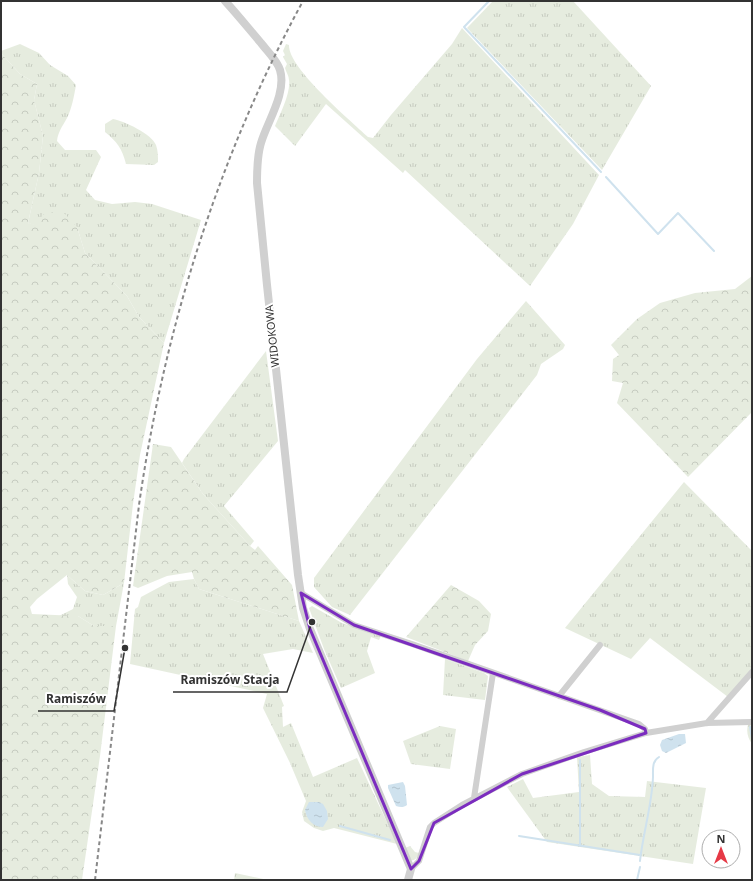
<svg xmlns="http://www.w3.org/2000/svg" width="753" height="881" viewBox="0 0 753 881" font-family="'Noto Sans',sans-serif">
<style>
.grass{fill:url(#grass-tufts)}
.forest{fill:url(#forest-crowns)}
.water{fill:url(#water-ripples)}
.lines{fill:none;stroke-linecap:round;stroke-linejoin:round}
.stream{stroke:#cfe2ee;stroke-width:2}
.minor{stroke:#d0d0d0;stroke-width:6}
.tertiary{stroke:#d0d0d0;stroke-width:8}
.rail{stroke:#888;stroke-width:2;stroke-dasharray:4 3;stroke-linecap:butt}
.marked{fill:none;stroke:#7b2cbf;stroke-width:3;stroke-linejoin:round}
.labels{text-anchor:middle;stroke-width:4;stroke-linejoin:round;paint-order:stroke}
.street-label{font-size:11px;fill:#333;stroke:#fff}
.leader{fill:none;stroke:#333;stroke-width:1.5}
.callout-dot{fill:#333;stroke:#fff;stroke-width:1.5}
.callout-label{font-size:12px;text-anchor:middle;font-weight:bold;fill:#333;stroke:#fff;stroke-width:4;stroke-linejoin:round;paint-order:stroke}
</style>
<defs>
<pattern id="grass-tufts" width="24" height="20" patternUnits="userSpaceOnUse"><rect width="24" height="20" fill="#e6ecdf"/><path d="M3 7l-1-3M5 7V3M7 7l1-3M15 17l-1-3M17 17v-4M19 17l1-3" fill="none" stroke="#c6cbc0"/></pattern>
<pattern id="forest-crowns" width="20" height="18" patternUnits="userSpaceOnUse"><rect width="20" height="18" fill="#e6ecdf"/><path d="M2 6a3 3 0 1 1 6 0M12 15a3 3 0 1 1 6 0" fill="none" stroke="#c6cbc0"/></pattern>
<pattern id="water-ripples" width="26" height="14" patternUnits="userSpaceOnUse"><rect width="26" height="14" fill="#cfe2ee"/><path d="M2 4q2-2 4 0t4 0M15 11q2-2 4 0t4 0" fill="none" stroke="#b2c2cd"/></pattern>
</defs>
<rect width="100%" height="100%" fill="#fff"/>
<path class="grass" d="M 493,1 L 573,1 L 651,86 L 602,170 L 467,28 Z
M 462,28 L 599,175 L 573,224 L 530,286 L 405,170 L 403,173 L 326,104 L 295,146 L 275,126 C 280,114 291,93 289,80 C 289,76 286,72 285,68 L 287,64 L 283,57 L 285,55 L 283,51 L 286,44 L 289,45 C 288,68 350,120 368,137 L 373,138 L 391,115 L 452,44 Z
M 20,44 L 39,53 L 50,65 L 68,76 L 76,85 C 74,96 72,108 67,118 C 62,127 58,132 57,141 L 65,150 L 96,150 L 101,157 L 86,190 L 95,200 L 112,204 L 135,202 L 152,204 L 201,220 L 164,343 L 139,317 L 127,296 L 85,253 L 77,227 L 40,227 L 28,223 L 39,173 L 43,136 L 34,100 L 37,84 L 20,74 L 1,53 L 1,51 Z
M 113,119 C 124,121 152,134 156,145 C 158,151 158,156 158,162 L 154,165 L 126,164 C 122,148 117,142 105,132 L 105,124 Z
M 526,301 L 565,345 L 563,349 L 541,364 L 537,375 L 350,615 L 332,607 L 314,587 L 314,578 L 477,359 Z
M 266,351 L 278,441 L 224,506 L 254,541 L 250,546 L 203,494 L 182,463 L 184,459 Z
M 684,482 L 752,551 L 752,669 L 728,697 L 650,638 L 631,659 L 565,628 Z
M 67,575 L 85,591 L 103,595 L 124,583 L 116,626 L 94,626 L 78,616 L 59,616 L 73,609 L 77,597 L 68,584 Z
M 194,579 L 199,589 L 299,621 L 313,653 L 293,649 L 263,654 L 284,706 L 282,707 L 283,727 L 291,723 L 313,777 L 357,758 L 397,844 L 334,828 L 323,831 L 314,828 L 304,821 L 302,812 L 306,801 L 290,763 L 263,708 L 267,694 L 130,664 L 135,609 L 138,607 L 141,597 L 169,582 Z
M 312,606 L 342,623 L 381,636 L 379,640 L 371,637 L 367,651 L 375,673 L 341,688 L 324,649 L 309,608 Z
M 445,659 L 484,673 L 488,676 L 485,700 L 443,695 Z
M 752,724 L 752,744 C 748,738 746,732 748,725 Z
M 440,726 L 456,729 L 450,769 L 411,764 L 403,741 Z
M 590,755 L 592,784 L 609,796 L 645,797 L 647,781 L 706,788 L 693,864 L 547,842 L 507,787 L 523,779 L 533,798 L 579,792 L 577,757 Z
M 410,846 L 415,852 L 419,853 C 417,857 416,861 411,860 L 405,848 Z
M 235,873 L 268,880 L 234,880 Z"/>
<path class="forest" d="M 1,53 L 20,74 L 37,84 L 34,100 L 43,136 L 39,173 L 28,223 L 40,226 L 42,215 L 50,212 L 65,214 L 77,227 L 85,253 L 127,296 L 139,317 L 164,343 L 140,455 L 133,504 L 124,583 L 103,595 L 85,591 L 67,575 L 37,599 L 30,607 L 32,614 L 78,616 L 94,626 L 116,626 L 100,756 L 82,880 L 1,880 Z
M 752,276 L 752,412 L 688,477 L 617,403 L 623,383 L 612,381 L 613,359 L 619,355 L 611,345 L 637,319 L 660,303 L 695,293 L 735,289 Z
M 153,444 L 171,447 L 203,494 L 250,546 L 255,550 L 258,546 L 292,585 L 299,621 L 199,589 L 194,579 L 192,572 L 167,576 L 138,588 L 133,586 Z
M 451,585 L 479,601 L 491,614 L 488,631 L 475,645 L 468,661 L 406,637 Z"/>
<path class="water" d="M 679,734 L 685,734 L 686,743 L 666,753 L 662,751 L 660,745 L 662,740 Z
M 403,782 L 405,786 L 407,805 C 403,808 400,807 396,806 L 388,788 L 388,785 Z
M 309,802 L 319,802 L 323,804 L 327,811 L 328,819 L 323,827 C 313,827 307,820 305,810 Z"/>
<g class="lines">
<path class="stream" d="M 489,1 L 464,27 L 601,172
M 606,177 L 658,234 L 678,213 L 714,251
M 752,727 L 750,727 L 752,739
M 340,826 L 390,840
M 519,836 L 640,855
M 580,846 L 580,760
M 640,861 C 643,833 652,805 653,777 C 653,769 652,761 659,757
M 637,880 L 640,867"/>
<path class="minor" d="M 301,593 L 354,625 L 412,644 L 639,724 L 645,729 L 646,733
M 559,696 L 600,645
M 707,723 L 752,672
M 474,798 L 493,673
M 411,869 L 419,861 L 430,827 L 434,823 L 462,805 L 522,774 L 584,752 L 646,733 L 707,723 L 752,722"/>
<path class="tertiary" d="M 225,1 C 237,14 249,29 261,43 C 267,51 277,60 280,70 C 287,93 267,122 261,143 C 257,156 257,170 257,183 L 267,285 L 298,575 L 303,608 L 310,629 L 411,869 L 408,880"/>
<path class="rail" d="M 95,880 L 139,505 C 164,330 218,157 303,1"/>
</g>
<path class="marked" d="M 301,593 L 354,625 L 600,710 L 645,729 L 646,733 L 522,774 L 434,823 L 419,861 L 411,869 L 310,629 Z"/>
<g class="labels">
<g class="street-label">
<text transform="translate(272 336) rotate(-96)" y="4">WIDOKOWA</text>
</g>
</g>
<path class="leader" d="M312 622L287 692H173M125 648L114 711H38"/>
<g class="callout-dot">
<circle cx="312" cy="622" r="4"/>
<circle cx="125" cy="648" r="4"/>
</g>
<g class="callout-label">
<text x="230" y="684">Ramiszów Stacja</text>
<text x="76" y="703">Ramiszów</text>
</g>
<rect width="753" height="881" fill="none" stroke="#333333" stroke-width="4"/>
<g transform="translate(721 849)"><circle r="19" fill="#ffffff" stroke="#adadad"/>
<path d="M0-3L7 15L0 10L-7 15Z" fill="#e63946"/>
<text y="-6" font-size="11" font-weight="bold" text-anchor="middle" fill="#333333">N</text>
</g>
</svg>
